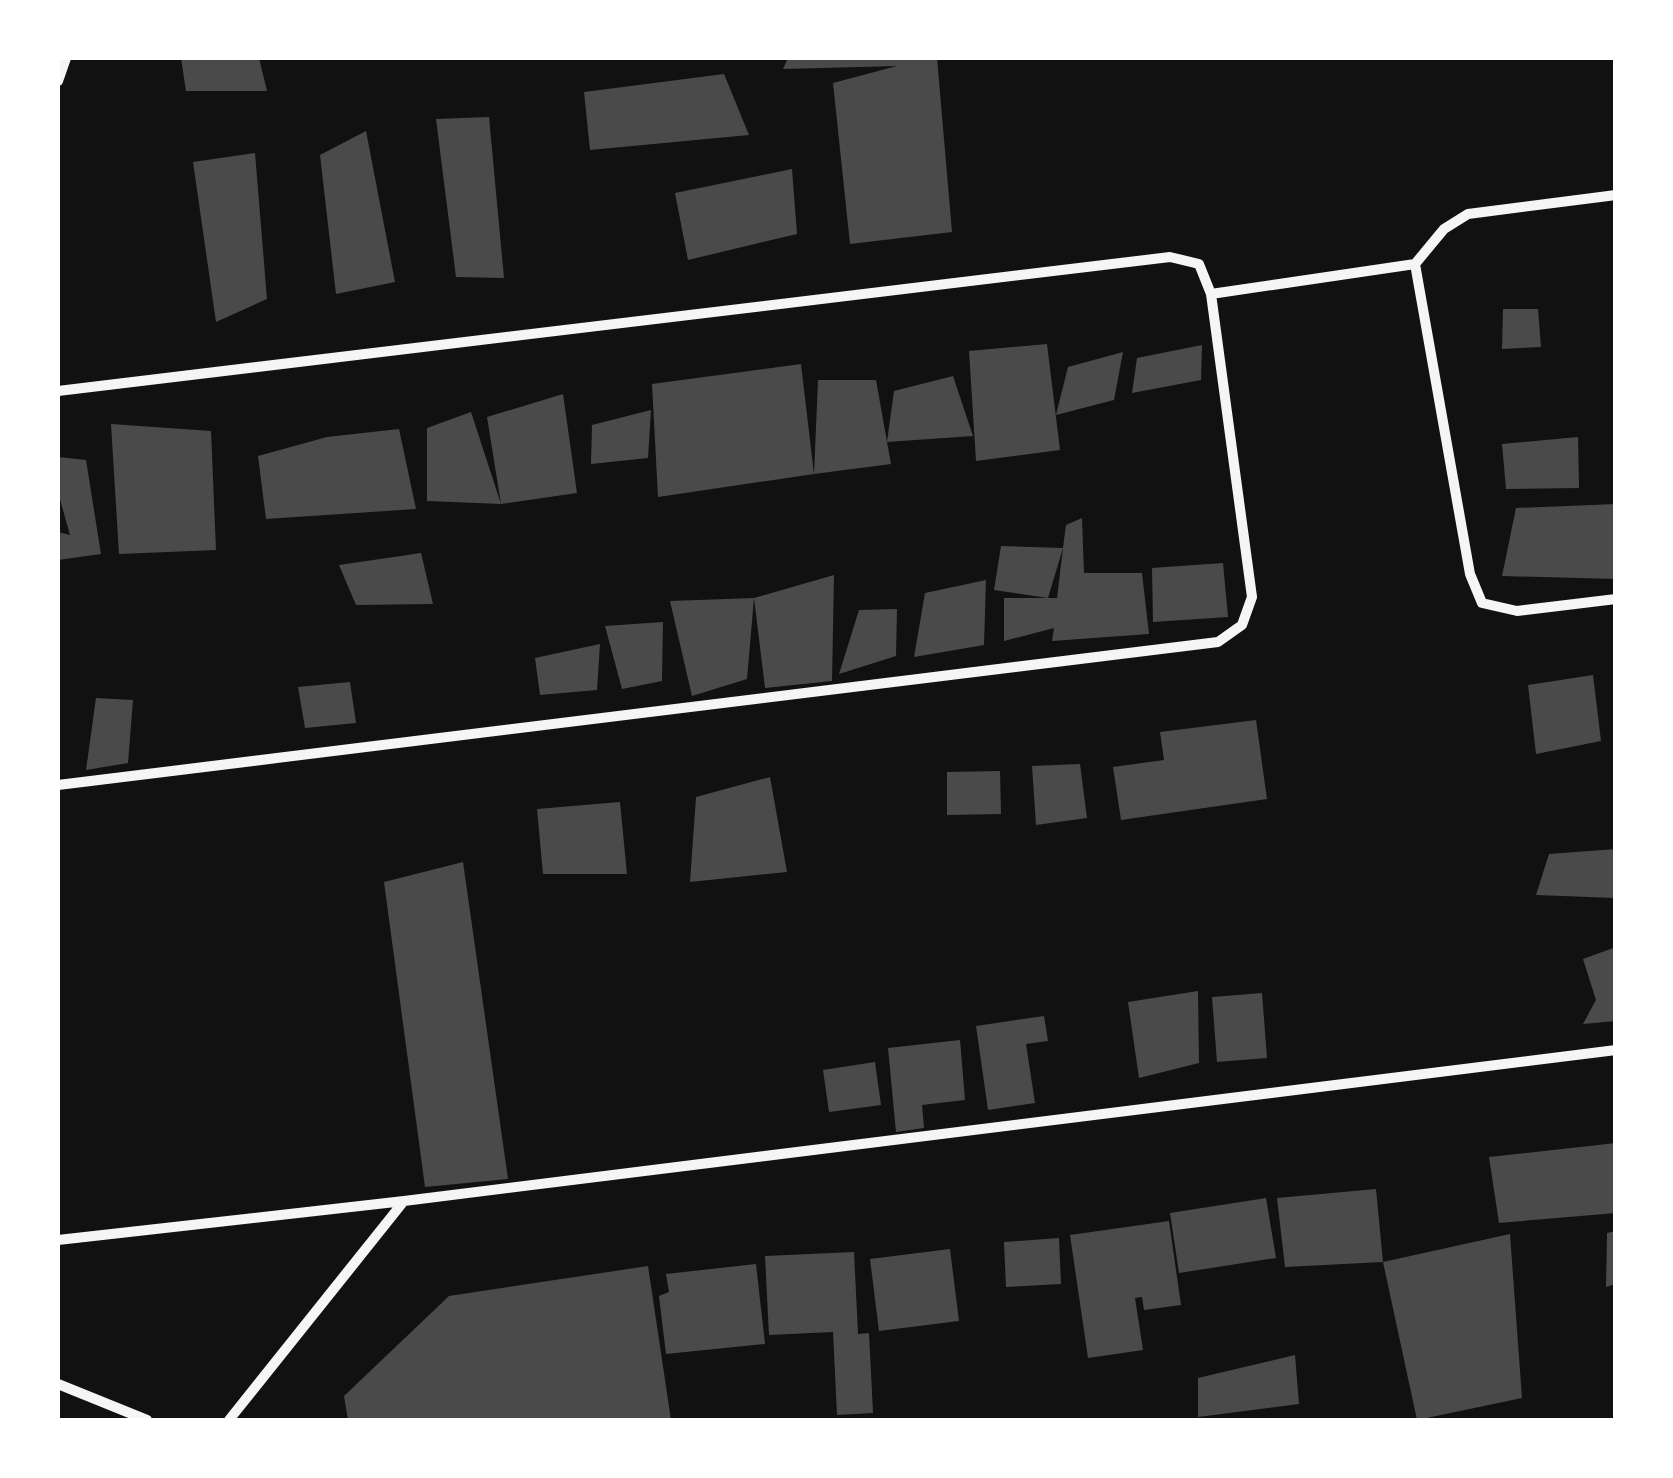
<svg xmlns="http://www.w3.org/2000/svg" width="1673" height="1478" viewBox="0 0 1673 1478" font-family="Rubik,sans-serif">
<style>
.building{fill:#4a4a4a}
.lines{fill:none;stroke-linecap:round;stroke-linejoin:round}
.minor{stroke:#f5f5f5;stroke-width:10}
</style>
<rect width="100%" height="100%" fill="#111"/>
<path class="building" d="M 181,58 L 259,58 L 267,91 L 186,91 Z
M 788,58 L 937,58 L 952,232 L 850,244 L 833,83 L 897,66 L 783,69 Z
M 724,74 L 749,135 L 590,150 L 584,92 Z
M 489,117 L 504,278 L 456,277 L 436,119 Z
M 366,131 L 395,282 L 336,294 L 320,155 Z
M 255,153 L 267,299 L 216,322 L 193,162 Z
M 792,169 L 797,234 L 688,260 L 675,193 Z
M 1503,309 L 1538,309 L 1541,347 L 1502,349 Z
M 1047,344 L 1060,450 L 976,461 L 969,351 Z
M 1202,345 L 1201,380 L 1132,393 L 1137,358 Z
M 1123,352 L 1114,400 L 1056,415 L 1068,367 Z
M 801,364 L 814,474 L 658,497 L 652,384 Z
M 953,376 L 973,436 L 887,442 L 891,464 L 814,474 L 818,380 L 876,380 L 887,442 L 894,391 Z
M 563,394 L 577,493 L 501,504 L 487,417 Z
M 651,410 L 648,458 L 591,464 L 592,425 Z
M 471,412 L 501,504 L 427,501 L 427,428 Z
M 111,424 L 211,431 L 216,550 L 119,554 Z
M 399,429 L 416,509 L 266,519 L 258,456 L 327,437 Z
M 1578,437 L 1579,488 L 1506,489 L 1502,444 Z
M 58,457 L 86,460 L 101,554 L 58,560 L 58,532 L 70,535 L 58,492 Z
M 1616,504 L 1616,579 L 1502,576 L 1516,508 Z
M 1082,518 L 1084,573 L 1142,573 L 1149,634 L 1052,641 L 1054,628 L 1004,641 L 1004,598 L 1057,598 L 1063,548 L 1048,598 L 994,590 L 1001,546 L 1063,548 L 1066,525 Z
M 421,553 L 433,604 L 356,605 L 339,565 Z
M 1223,563 L 1228,617 L 1153,622 L 1152,568 Z
M 834,575 L 832,681 L 765,688 L 754,598 L 747,679 L 692,696 L 670,601 L 754,598 Z
M 986,580 L 984,645 L 914,657 L 925,593 Z
M 897,609 L 896,656 L 839,674 L 859,610 Z
M 663,622 L 662,681 L 622,689 L 605,626 Z
M 600,644 L 597,690 L 540,695 L 535,658 Z
M 1593,675 L 1601,741 L 1536,754 L 1528,685 Z
M 350,682 L 356,723 L 305,728 L 298,687 Z
M 96,698 L 133,700 L 128,763 L 86,770 Z
M 1256,720 L 1267,799 L 1121,820 L 1113,767 L 1164,760 L 1160,732 Z
M 1080,764 L 1087,818 L 1036,825 L 1032,766 Z
M 1000,771 L 1001,814 L 947,815 L 947,772 Z
M 770,777 L 787,872 L 690,882 L 696,797 Z
M 620,802 L 627,874 L 543,874 L 537,809 Z
M 1616,849 L 1615,898 L 1536,895 L 1549,854 Z
M 463,862 L 508,1179 L 425,1187 L 384,882 Z
M 1616,947 L 1616,1021 L 1583,1024 L 1596,1000 L 1583,959 Z
M 1198,991 L 1199,1063 L 1139,1078 L 1128,1002 Z
M 1262,993 L 1267,1058 L 1217,1062 L 1212,997 Z
M 1044,1016 L 1048,1041 L 1026,1044 L 1035,1103 L 988,1110 L 976,1026 Z
M 960,1040 L 965,1100 L 922,1105 L 924,1128 L 896,1132 L 888,1048 Z
M 875,1062 L 881,1105 L 829,1112 L 823,1070 Z
M 1616,1143 L 1616,1213 L 1499,1223 L 1489,1157 Z
M 1376,1189 L 1383,1262 L 1285,1267 L 1277,1198 Z
M 1266,1198 L 1276,1258 L 1179,1273 L 1170,1213 Z
M 1169,1221 L 1181,1305 L 1144,1310 L 1142,1297 L 1135,1298 L 1143,1350 L 1088,1358 L 1070,1235 Z
M 1616,1231 L 1616,1284 L 1606,1287 L 1607,1233 Z
M 1510,1234 L 1522,1398 L 1417,1420 L 1383,1262 Z
M 1059,1238 L 1061,1284 L 1006,1287 L 1004,1242 Z
M 950,1249 L 959,1321 L 879,1331 L 870,1259 Z
M 854,1252 L 858,1334 L 869,1333 L 873,1413 L 837,1415 L 833,1332 L 769,1335 L 765,1256 Z
M 756,1264 L 765,1344 L 666,1354 L 659,1296 L 669,1292 L 666,1274 Z
M 648,1266 L 671,1420 L 348,1420 L 344,1396 L 449,1296 Z
M 1295,1355 L 1299,1404 L 1198,1417 L 1198,1378 Z"/>
<g class="lines">
<path class="minor" d="M 58,81 L 66,58
M 1415,264 L 1470,574 L 1482,603 L 1517,611 L 1616,599
M 1415,264 L 1444,229 L 1468,214 L 1616,195
M 1211,294 L 1415,264
M 58,391 L 1170,257 L 1199,264 L 1211,294 L 1252,597 L 1242,625 L 1218,642 L 58,785
M 58,1240 L 404,1201 L 1616,1050
M 58,1384 L 147,1420
M 229,1420 L 404,1201"/>
</g>
<rect width="1673" height="1478" fill="none" stroke="#ffffff" stroke-width="120"/>
</svg>
